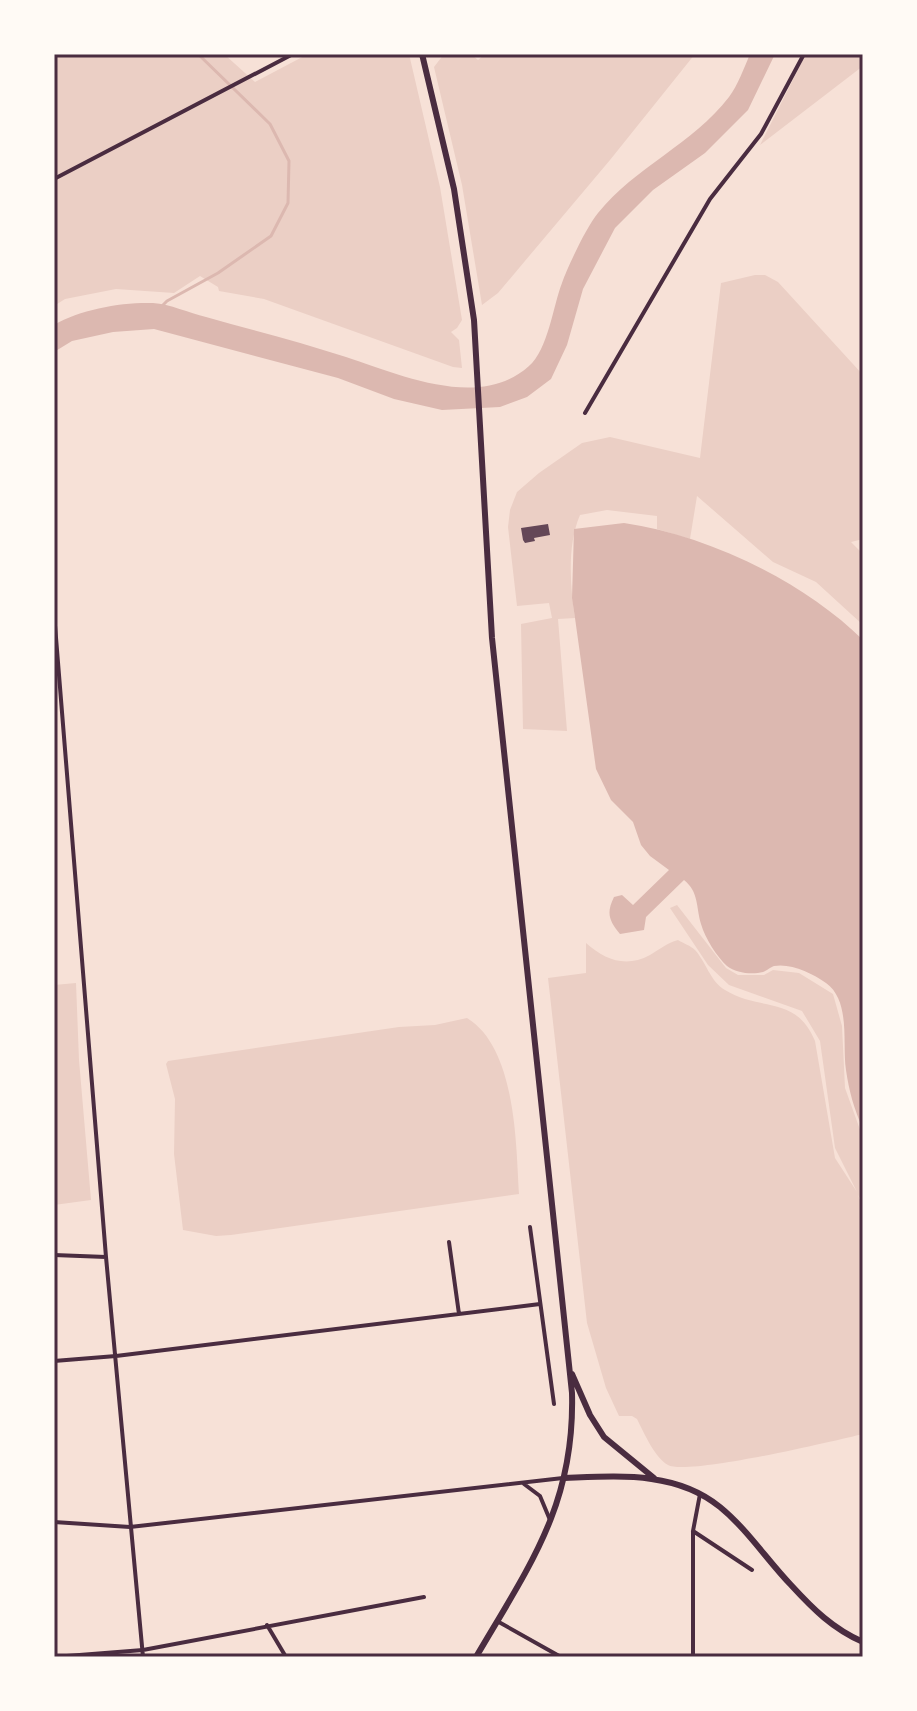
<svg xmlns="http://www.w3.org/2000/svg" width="917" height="1711" viewBox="0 0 917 1711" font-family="'PT Sans Narrow',sans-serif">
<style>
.green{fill:#ebcfc5}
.water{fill:#dcb8b0}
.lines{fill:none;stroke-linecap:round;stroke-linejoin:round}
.stream{stroke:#dcb8b0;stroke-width:3}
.building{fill:#644757}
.minor{stroke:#4a2c40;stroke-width:4}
.tertiary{stroke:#4a2c40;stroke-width:6}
.neatline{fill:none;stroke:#4a2c40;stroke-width:3}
</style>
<rect width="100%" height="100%" fill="#f7e1d7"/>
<path class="green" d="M 54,54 L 224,54 L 255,82 L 308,54 L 409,54 L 440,187 L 462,320 L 457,328 L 451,332 L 459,340 L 462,368 L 453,367 L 264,299 L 219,291 L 218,287 L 200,276 L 174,293 L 116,289 L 65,299 L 54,306 Z
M 444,54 L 471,54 L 478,60 L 485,54 L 695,54 L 610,160 L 498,293 L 482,305 L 462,185 L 434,67 Z
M 806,54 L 863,54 L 863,66 L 760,145 Z
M 755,275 L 765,275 L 778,282 L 863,375 L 863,539 L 851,542 L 863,554 L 863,625 L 816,582 L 773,562 L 697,496 L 690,539 L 657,529 L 657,516 L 607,510 L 580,515 C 567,545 570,586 575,618 L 558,619 L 567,731 L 523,729 L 521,624 L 552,618 L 549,603 L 517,606 L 508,527 L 510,510 L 517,492 L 539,473 L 582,443 L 610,437 L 700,458 L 721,283 Z
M 677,905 L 726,968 L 738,975 L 764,975 L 773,970 L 799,973 L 833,994 L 842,1026 L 845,1088 L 863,1138 L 863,1203 L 858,1195 L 863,1208 L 863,1434 C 834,1441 687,1476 668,1465 C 655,1458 644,1433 637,1419 L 632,1416 L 619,1416 L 606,1388 L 587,1323 L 548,978 L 586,973 L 586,943 C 605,960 626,968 650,955 C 660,949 667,943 678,940 C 683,943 691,946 695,950 C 706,962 710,981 725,990 C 761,1012 796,995 815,1041 L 835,1158 L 857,1192 L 835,1148 L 820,1041 L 802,1011 L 729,985 L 708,965 L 670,908 Z
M 76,983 L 79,1060 L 91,1200 L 54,1205 L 54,985 Z
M 467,1018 C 516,1048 516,1143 519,1194 L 231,1235 L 216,1236 L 183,1230 L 174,1154 L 175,1099 L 166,1064 L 168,1061 L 399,1027 L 435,1025 Z"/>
<path class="water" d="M 750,54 L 775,54 L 748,110 L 705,153 L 653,190 L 615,228 L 583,289 L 567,345 L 551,379 L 527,397 L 500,407 L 442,410 L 394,399 L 338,378 L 154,329 L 113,332 L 72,341 L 54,352 L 54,325 C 81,309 122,302 153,303 C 170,304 189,313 206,317 C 252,330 300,342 346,357 C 399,374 479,411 529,366 C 548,350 553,306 562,283 C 568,266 587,226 598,213 C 635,167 693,144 729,97 C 738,85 744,68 750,54 Z
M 624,523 C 707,535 803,581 863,640 L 863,1129 C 854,1109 849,1091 846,1070 C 842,1043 851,1001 826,983 C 812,973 791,963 774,966 C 771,967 766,971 763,972 C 752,975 736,973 727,966 C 717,957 705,938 701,924 C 696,907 699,892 684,880 L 646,917 L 644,930 L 620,934 C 609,921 606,913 614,897 L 622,895 L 633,905 L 669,870 L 650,856 L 641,845 L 633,822 L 611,800 L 596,769 L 575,618 L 572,598 L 574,529 Z"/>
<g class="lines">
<path class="stream" d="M 161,307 L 167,301 L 218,273 L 271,236 L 288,203 L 289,161 L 270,124 L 198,54"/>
</g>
<path class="building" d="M 548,524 L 550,535 L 534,538 L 535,541 L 525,543 L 523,540 L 521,528 Z"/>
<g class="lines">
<path class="minor" d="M 54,179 L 293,54
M 585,413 L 710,199 L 761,134 L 804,54
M 54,613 L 106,1257 L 143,1657
M 530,1227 L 554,1404
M 449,1242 L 459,1314
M 54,1255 L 106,1257
M 54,1361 L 116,1356 L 540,1304
M 524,1484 L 540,1496 L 550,1520
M 54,1522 L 130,1527 L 563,1478
M 693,1531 L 752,1570
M 497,1621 L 561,1657
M 267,1625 L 286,1657
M 54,1657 L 143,1650 L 424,1597
M 693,1657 L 693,1531 L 700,1494"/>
<path class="tertiary" d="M 422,54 L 454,189 L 474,320 L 492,638 L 572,1393 C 575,1504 530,1565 476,1657
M 572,1374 L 590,1415 L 604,1437 L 654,1478
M 565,1478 C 619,1476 676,1471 720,1507 C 747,1529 767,1560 791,1585 C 813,1609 833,1629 863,1642"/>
</g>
<rect width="917" height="1711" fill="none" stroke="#fffaf5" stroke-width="112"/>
<rect x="56" y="56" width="805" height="1599" class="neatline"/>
</svg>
